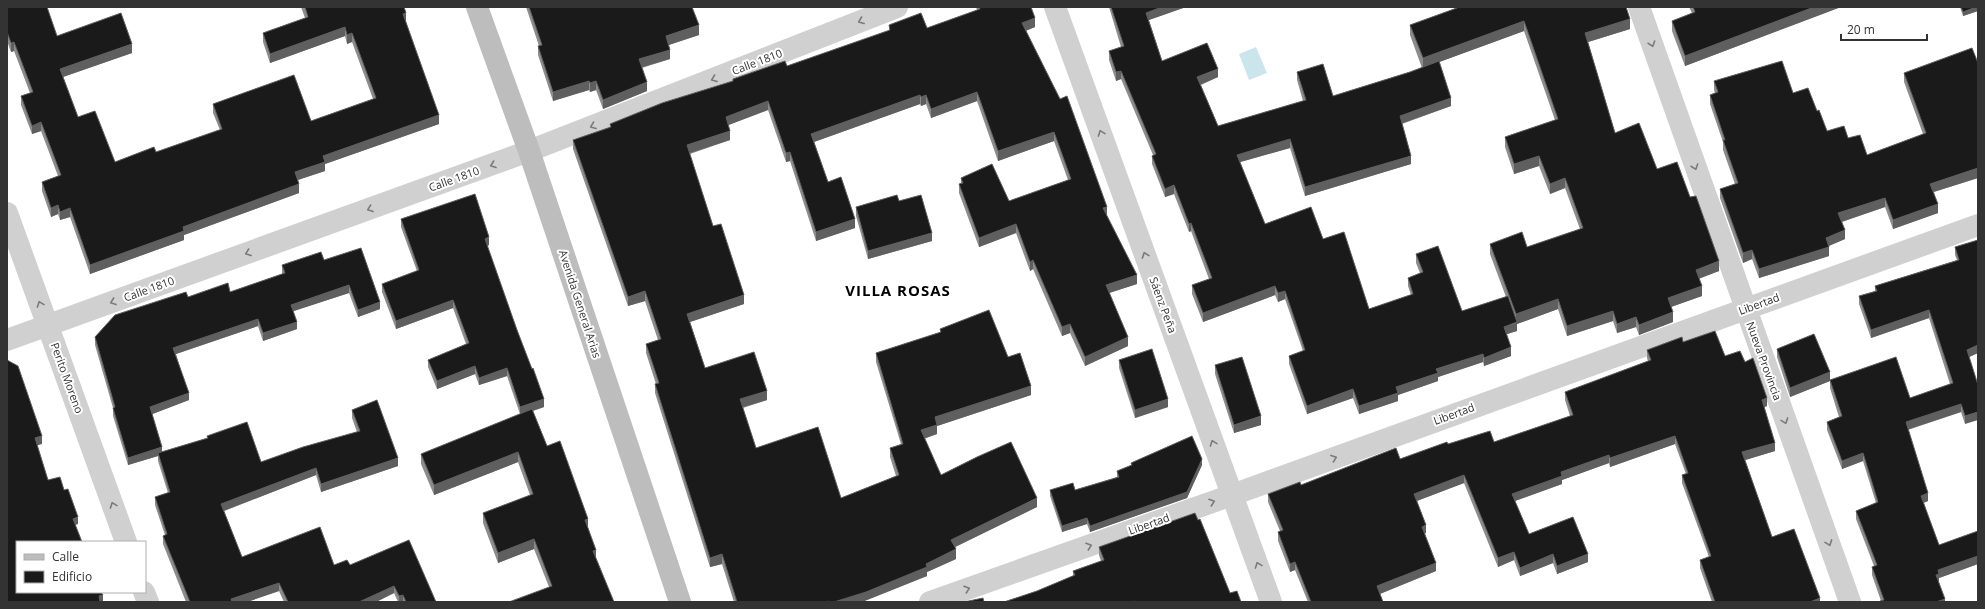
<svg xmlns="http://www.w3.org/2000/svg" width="1985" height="609" viewBox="0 0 1985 609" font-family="'Open Sans',sans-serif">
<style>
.water{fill:#cbe5ec}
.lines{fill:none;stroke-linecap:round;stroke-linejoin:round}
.minor{stroke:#d0d0d0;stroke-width:22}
.secondary{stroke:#bdbdbd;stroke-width:22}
.wall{fill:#8c8c8c;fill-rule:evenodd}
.shaded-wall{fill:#5f5f5f}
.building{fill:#1a1a1a;stroke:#5f5f5f}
.oneway{stroke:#7a7a7a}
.labels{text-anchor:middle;stroke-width:4;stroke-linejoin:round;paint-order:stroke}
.street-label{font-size:11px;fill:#333;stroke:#fff}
.district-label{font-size:15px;font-weight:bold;letter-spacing:1px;fill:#000;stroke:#fff}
</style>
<rect width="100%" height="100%" fill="#fff"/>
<path class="water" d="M 1256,47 L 1267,73 L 1249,80 L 1239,54 Z"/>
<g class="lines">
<path class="minor" d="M 1055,7 L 1271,602
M 1639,7 L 1850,602
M 7,213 L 126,542
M 7,340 L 529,151 L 897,7
M 144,592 L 148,602
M 930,602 L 1232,495 L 1978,225"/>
<path class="secondary" d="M 477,7 L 529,151 L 680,602"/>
</g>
<path class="wall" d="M 7,7 L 57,36 L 132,53 L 63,77 L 78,117 L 115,162 L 156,152 L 220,130 L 213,113 L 213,104 L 311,121 L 373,99 L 352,42 L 347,44 L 345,36 L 270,63 L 263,42 L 263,33 L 305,18 L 301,7 L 404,7 L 406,22 L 439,124 L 325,164 L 325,171 L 297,180 L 299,193 L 184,235 L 184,240 L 90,274 L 70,217 L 60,220 L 58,214 L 51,217 L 42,191 L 42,182 L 58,176 L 41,131 L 32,134 L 21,105 L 21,96 L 30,93 L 14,51 L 11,52 L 7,41 Z
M 526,7 L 692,7 L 699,35 L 668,45 L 670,59 L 642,68 L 647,91 L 603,109 L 596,90 L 590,92 L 589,90 L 553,101 L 538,55 L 538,46 L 539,46 Z
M 976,7 L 1031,7 L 1035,27 L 1026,31 L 1137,284 L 1109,293 L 1128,346 L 1085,366 L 1070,333 L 1062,336 L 1033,269 L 1030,271 L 1016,233 L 979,247 L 959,193 L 959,184 L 961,184 L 961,178 L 1009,201 L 1068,180 L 1054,141 L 998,161 L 977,101 L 931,118 L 926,104 L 921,106 L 920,104 L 814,142 L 828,182 L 855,228 L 816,241 L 790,161 L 786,162 L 768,110 L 728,125 L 730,140 L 690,154 L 713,226 L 744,304 L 690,322 L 705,368 L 767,400 L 743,408 L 756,448 L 841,498 L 896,476 L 890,457 L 890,448 L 901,444 L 876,362 L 876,353 L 940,333 L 940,329 L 1008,357 L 1031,395 L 937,426 L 937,434 L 924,438 L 941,475 L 1037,507 L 955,547 L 956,559 L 927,572 L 927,576 L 862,602 L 734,602 L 722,564 L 710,567 L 655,393 L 655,384 L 656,384 L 646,353 L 646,344 L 658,340 L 645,301 L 628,306 L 573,149 L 573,140 L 610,127 L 610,124 L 733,81 L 733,79 L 787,66 L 889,31 L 889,25 L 927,28 L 977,10 Z
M 1109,7 L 1186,7 L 1149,20 L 1162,61 L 1218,77 L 1201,85 L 1218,126 L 1303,101 L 1297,80 L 1297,72 L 1333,96 L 1410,72 L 1422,68 L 1410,35 L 1410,25 L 1454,9 L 1454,7 L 1626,7 L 1630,29 L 1588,42 L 1615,133 L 1690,197 L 1719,271 L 1699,278 L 1702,296 L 1671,307 L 1673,322 L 1639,335 L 1636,327 L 1617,333 L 1613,321 L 1567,336 L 1558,309 L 1517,324 L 1517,331 L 1507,334 L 1511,356 L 1484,366 L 1483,362 L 1438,377 L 1438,381 L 1398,395 L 1398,401 L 1359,414 L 1353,398 L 1307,414 L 1289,364 L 1289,356 L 1303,351 L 1285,299 L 1278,302 L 1275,295 L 1203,322 L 1192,294 L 1192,285 L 1209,279 L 1191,231 L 1189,232 L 1174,194 L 1165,197 L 1152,164 L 1152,156 L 1153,155 L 1121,79 L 1116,81 L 1109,60 L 1109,51 L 1121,47 ZM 1524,31 L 1555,120 L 1505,137 L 1505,147 L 1514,174 L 1539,166 L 1550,194 L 1565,188 L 1580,229 L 1527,247 L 1490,244 L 1490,254 L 1506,297 L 1462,311 L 1416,254 L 1416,263 L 1420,273 L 1408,278 L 1408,286 L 1411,295 L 1369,309 L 1323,239 L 1265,224 L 1240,162 L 1290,148 L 1305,196 L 1411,164 L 1402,124 L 1451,106 L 1439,62 Z
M 1689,7 L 1841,7 L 1685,66 L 1672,31 L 1672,21 L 1692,13 Z
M 1960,7 L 1978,7 L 1978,11 L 1963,16 Z
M 1978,63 L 1978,178 L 1934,192 L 1938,213 L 1893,229 L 1885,207 L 1842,222 L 1845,239 L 1829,246 L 1829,256 L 1759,278 L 1752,259 L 1743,263 L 1720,198 L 1720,189 L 1735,184 L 1723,150 L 1723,142 L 1710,104 L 1710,95 L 1715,93 L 1714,90 L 1714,81 L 1793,93 L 1817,111 L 1827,131 L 1848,138 L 1867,155 L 1923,134 L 1904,82 L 1904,73 Z
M 899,201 L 932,241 L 868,259 L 856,216 L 856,207 Z
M 401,219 L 489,245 L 487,246 L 544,407 L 533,411 L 547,446 L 588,528 L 596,560 L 614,602 L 549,587 L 534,549 L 498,563 L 483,523 L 483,513 L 530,495 L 518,462 L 434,495 L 421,464 L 421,454 L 520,414 L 507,376 L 479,385 L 475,374 L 437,389 L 428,367 L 428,360 L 466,344 L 453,308 L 396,329 L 382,292 L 382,284 L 417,271 L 401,227 Z
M 1978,240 L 1978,353 L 1969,357 L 1965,424 L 1961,412 L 1908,430 L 1928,501 L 1923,503 L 1939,545 L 1978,531 L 1978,564 L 1939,578 L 1938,582 L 1945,602 L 1880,602 L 1880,601 L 1881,601 L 1872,575 L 1872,567 L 1874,566 L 1856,519 L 1856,511 L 1876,503 L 1863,461 L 1842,469 L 1827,430 L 1827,422 L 1839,417 L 1830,388 L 1830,381 L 1790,397 L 1777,357 L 1777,349 L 1830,380 L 1910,398 L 1950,384 L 1929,318 L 1871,338 L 1859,304 L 1859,296 L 1875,291 L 1875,286 L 1957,260 L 1955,255 L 1955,247 Z
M 324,260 L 380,309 L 358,317 L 349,293 L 293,311 L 297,329 L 263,341 L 258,326 L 176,354 L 189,400 L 152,414 L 162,452 L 207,438 L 207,436 L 261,462 L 357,432 L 352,418 L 352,410 L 398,466 L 321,492 L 316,475 L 224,511 L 242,557 L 334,565 L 350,565 L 436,602 L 398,602 L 394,593 L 376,602 L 284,602 L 279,591 L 247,602 L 186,602 L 163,544 L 163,536 L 165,535 L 155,505 L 155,497 L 168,493 L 158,461 L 158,456 L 128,465 L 113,416 L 113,408 L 95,345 L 95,337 L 188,297 L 230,292 L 282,274 L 282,265 Z
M 1683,342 L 1725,356 L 1745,362 L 1767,406 L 1764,407 L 1775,451 L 1745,460 L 1772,537 L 1820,602 L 1712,602 L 1700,568 L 1700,560 L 1709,557 L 1682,483 L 1682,475 L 1686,474 L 1675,444 L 1610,467 L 1609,463 L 1562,480 L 1562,484 L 1515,501 L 1529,534 L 1588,562 L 1557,574 L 1553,563 L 1520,576 L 1514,560 L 1498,567 L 1464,483 L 1417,501 L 1426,533 L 1424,534 L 1436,571 L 1380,594 L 1383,602 L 1308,602 L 1295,570 L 1290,572 L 1278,541 L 1278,532 L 1280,531 L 1268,502 L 1268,494 L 1301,485 L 1400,459 L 1448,444 L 1494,442 L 1570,416 L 1565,400 L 1565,392 L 1648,361 L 1647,358 L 1647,350 Z
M 1119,360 L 1168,407 L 1135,418 L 1119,368 Z
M 1215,365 L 1261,425 L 1234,433 L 1215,374 Z
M 1131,463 L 1202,465 L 1187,498 L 1090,532 L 1087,524 L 1062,532 L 1050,496 L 1050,490 L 1075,490 L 1117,477 L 1117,471 L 1131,465 Z
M 1099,547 L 1230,593 L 1241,602 L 1004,602 L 1037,591 L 1073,576 L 1073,571 L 1101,561 L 1099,555 Z"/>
<path class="shaded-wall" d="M 1162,7 L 1186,7 L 1146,21 L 1146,13 Z
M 1814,7 L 1841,7 L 1685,66 L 1685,56 Z
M 1976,7 L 1978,7 L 1978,11 L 1963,16 L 1963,12 Z
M 406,13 L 406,22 L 403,14 Z
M 1035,18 L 1035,27 L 1022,32 L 1022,23 Z
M 1630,19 L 1630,29 L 1585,43 L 1585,33 Z
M 1524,21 L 1524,31 L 1423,68 L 1423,58 Z
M 699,25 L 699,35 L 666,46 L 666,36 Z
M 345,27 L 345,36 L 270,63 L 270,54 Z
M 352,33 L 352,42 L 347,44 L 347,35 Z
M 14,42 L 14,51 L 11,52 L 11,43 Z
M 132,44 L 132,53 L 60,78 L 60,69 Z
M 670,50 L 670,59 L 639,68 L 639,59 Z
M 1218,69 L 1218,77 L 1197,86 L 1197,77 Z
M 1121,71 L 1121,79 L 1116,81 L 1116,72 Z
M 589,81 L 589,90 L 553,101 L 553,92 Z
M 596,81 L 596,90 L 590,92 L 590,83 Z
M 647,82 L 647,91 L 603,109 L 603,100 Z
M 977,92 L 977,101 L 931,118 L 931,109 Z
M 920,95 L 920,104 L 811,143 L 811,134 Z
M 926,95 L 926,104 L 921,106 L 921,97 Z
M 1451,98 L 1451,106 L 1400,124 L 1400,116 Z
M 768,101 L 768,110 L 726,126 L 726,117 Z
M 439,115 L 439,124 L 325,164 L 325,171 L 295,181 L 295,172 L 323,156 Z
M 41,122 L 41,131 L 32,134 L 32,126 Z
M 730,131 L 730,140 L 687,154 L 687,145 Z
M 1054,132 L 1054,141 L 998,161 L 998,151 Z
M 1290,139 L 1290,148 L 1237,163 L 1237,155 Z
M 790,152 L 790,161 L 786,162 L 786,153 Z
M 1411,156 L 1411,164 L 1305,196 L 1305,187 Z
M 1539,156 L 1539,166 L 1514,174 L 1514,164 Z
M 1978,168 L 1978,178 L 1930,193 L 1930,184 Z
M 1565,178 L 1565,188 L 1550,194 L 1550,184 Z
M 299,184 L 299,193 L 184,235 L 184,240 L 90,274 L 90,265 L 183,227 Z
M 1174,185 L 1174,194 L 1165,197 L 1165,189 Z
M 1885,198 L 1885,207 L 1838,223 L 1838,213 Z
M 1938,204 L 1938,213 L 1893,229 L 1893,220 Z
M 58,205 L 58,214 L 51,217 L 51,208 Z
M 1107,207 L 1107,216 L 1103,208 Z
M 70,208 L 70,217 L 60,220 L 60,212 Z
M 855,219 L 855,228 L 816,241 L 816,232 Z
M 1191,223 L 1191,231 L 1189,232 L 1189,224 Z
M 1016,224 L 1016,233 L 979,247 L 979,238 Z
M 1845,230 L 1845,239 L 1826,247 L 1826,238 Z
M 932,233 L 932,241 L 868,259 L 868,251 Z
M 489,237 L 489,245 L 485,247 L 485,239 Z
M 1829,247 L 1829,256 L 1759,278 L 1759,269 Z
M 1752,250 L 1752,259 L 1743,263 L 1743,253 Z
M 1033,260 L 1033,269 L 1030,271 L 1030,262 Z
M 1719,261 L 1719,271 L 1696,280 L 1696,270 Z
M 1137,275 L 1137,284 L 1106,294 L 1106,285 Z
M 349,285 L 349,293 L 291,312 L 291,305 Z
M 1275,286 L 1275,295 L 1203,322 L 1203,313 Z
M 1702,286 L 1702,296 L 1668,308 L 1668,298 Z
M 645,291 L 645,301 L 628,306 L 628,297 Z
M 1285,291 L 1285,299 L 1278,302 L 1278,293 Z
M 744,295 L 744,304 L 687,323 L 687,314 Z
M 1558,299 L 1558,309 L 1517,324 L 1517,331 L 1504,335 L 1504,327 L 1516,323 L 1516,314 Z
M 453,300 L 453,308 L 396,329 L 396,321 Z
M 380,302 L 380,309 L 358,317 L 358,310 Z
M 1929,310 L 1929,318 L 1871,338 L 1871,330 Z
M 1613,311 L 1613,321 L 1567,336 L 1567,326 Z
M 1673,312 L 1673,322 L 1639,335 L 1639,325 Z
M 1636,317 L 1636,327 L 1617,333 L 1617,324 Z
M 258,319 L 258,326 L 173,355 L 173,348 Z
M 297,322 L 297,329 L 263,341 L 263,333 Z
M 1070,324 L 1070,333 L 1062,336 L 1062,327 Z
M 1128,337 L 1128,346 L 1085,366 L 1085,357 Z
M 1978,345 L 1978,353 L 1967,358 L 1967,350 Z
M 1511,347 L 1511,356 L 1484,366 L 1484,358 Z
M 1483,354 L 1483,362 L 1438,377 L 1438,381 L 1398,395 L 1398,401 L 1359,414 L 1359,406 L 1396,387 L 1436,369 Z
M 475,366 L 475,374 L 437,389 L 437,381 Z
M 507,368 L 507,376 L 479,385 L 479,378 Z
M 1830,372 L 1830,381 L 1790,397 L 1790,388 Z
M 1031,386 L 1031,395 L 937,426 L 937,434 L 921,440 L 921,430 L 935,417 Z
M 1353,389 L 1353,398 L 1307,414 L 1307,406 Z
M 767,391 L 767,400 L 740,408 L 740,399 Z
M 189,393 L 189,400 L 150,415 L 150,407 Z
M 1767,398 L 1767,406 L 1762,408 L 1762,400 Z
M 544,399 L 544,407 L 520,415 L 520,407 Z
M 1168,399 L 1168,407 L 1135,418 L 1135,410 Z
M 1961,404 L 1961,412 L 1906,430 L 1906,422 Z
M 1978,412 L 1978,420 L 1965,424 L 1965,416 Z
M 1261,416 L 1261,425 L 1234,433 L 1234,425 Z
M 42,436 L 42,444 L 35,446 L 35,438 Z
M 1675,436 L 1675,444 L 1610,467 L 1610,458 Z
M 1775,443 L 1775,451 L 1742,461 L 1742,452 Z
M 162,447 L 162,455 L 158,453 L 158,456 L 128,465 L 128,458 Z
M 518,452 L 518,462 L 434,495 L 434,485 Z
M 1863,453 L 1863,461 L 1842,469 L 1842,461 Z
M 1609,455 L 1609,463 L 1562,480 L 1562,484 L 1512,502 L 1512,494 L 1561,472 Z
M 398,458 L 398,466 L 321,492 L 321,484 Z
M 1202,459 L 1202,465 L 1187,498 L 1090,532 L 1090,526 Z
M 316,468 L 316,475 L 221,512 L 221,504 Z
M 1464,475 L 1464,483 L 1414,502 L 1414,494 Z
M 1928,493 L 1928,501 L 1921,504 L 1921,496 Z
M 1037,498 L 1037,507 L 951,549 L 951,540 Z
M 78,517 L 78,524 L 73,526 L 73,519 Z
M 1087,518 L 1087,524 L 1062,532 L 1062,526 Z
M 588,519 L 588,529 L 585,520 Z
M 1426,525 L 1426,533 L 1422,535 L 1422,527 Z
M 534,539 L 534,549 L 498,563 L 498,553 Z
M 956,549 L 956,559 L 927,572 L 927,576 L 862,602 L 834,602 L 926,564 Z
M 596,550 L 596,560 L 593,551 Z
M 1514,552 L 1514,560 L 1498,567 L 1498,558 Z
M 722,554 L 722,564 L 710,567 L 710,558 Z
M 1553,554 L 1553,563 L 1520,576 L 1520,568 Z
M 1588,554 L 1588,562 L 1557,574 L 1557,566 Z
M 1978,556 L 1978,564 L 1939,578 L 1939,582 L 1936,583 L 1936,575 L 1938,570 Z
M 1295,562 L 1295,570 L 1290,572 L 1290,564 Z
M 1436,563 L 1436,571 L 1377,595 L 1377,586 Z
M 279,583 L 279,591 L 247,602 L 231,602 L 231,599 Z
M 394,586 L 394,593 L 376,602 L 359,602 Z
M 103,595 L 103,602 L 99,602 L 99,596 Z
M 403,595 L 403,602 L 399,602 L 399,596 Z
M 1820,598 L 1820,602 L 1810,602 Z
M 1945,599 L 1945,602 L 1936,602 Z"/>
<path class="building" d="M 7,7 L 47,7 L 57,36 L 121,13 L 132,44 L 60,69 L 78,117 L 95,111 L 115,162 L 154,147 L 156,152 L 222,129 L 213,104 L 294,75 L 311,121 L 376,98 L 352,33 L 347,35 L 345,27 L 270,54 L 263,33 L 308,17 L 305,7 L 404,7 L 406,13 L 403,14 L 439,115 L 323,156 L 325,162 L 295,172 L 299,184 L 183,227 L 184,231 L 90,265 L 70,208 L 60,212 L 58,205 L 51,208 L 42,182 L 61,175 L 41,122 L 32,126 L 21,96 L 33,92 L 14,42 L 11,43 L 7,32 Z
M 529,7 L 692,7 L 699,25 L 666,36 L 670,50 L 639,59 L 647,82 L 603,100 L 596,81 L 590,83 L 589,81 L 553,92 L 538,46 L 542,45 Z
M 979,7 L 1031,7 L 1035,18 L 1022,23 L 1060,99 L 1067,96 L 1107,207 L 1103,208 L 1137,275 L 1106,285 L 1128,337 L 1085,357 L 1070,324 L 1062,327 L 1033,260 L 1030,262 L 1016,224 L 979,238 L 959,184 L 963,183 L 961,178 L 992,164 L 1009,201 L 1071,179 L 1054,132 L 998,151 L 977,92 L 931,109 L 926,95 L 921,97 L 920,95 L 811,134 L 828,182 L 841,177 L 855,219 L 816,232 L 790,152 L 786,153 L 768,101 L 726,117 L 730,131 L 687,145 L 713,226 L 721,224 L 744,295 L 687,314 L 705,368 L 754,352 L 767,391 L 740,399 L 756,448 L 818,427 L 841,498 L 899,475 L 890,448 L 903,444 L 876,353 L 941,332 L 940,329 L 989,310 L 1008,357 L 1020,353 L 1031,386 L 935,417 L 937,425 L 921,430 L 941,475 L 977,457 L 1011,442 L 1037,498 L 951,540 L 956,549 L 926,564 L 927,567 L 866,592 L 834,602 L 830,602 L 829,601 L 826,602 L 737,602 L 722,554 L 710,558 L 655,384 L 659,383 L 646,344 L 661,339 L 645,291 L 628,297 L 573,140 L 611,127 L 610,124 L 662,103 L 733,81 L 733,79 L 785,61 L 787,66 L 890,30 L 889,25 L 921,13 L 927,28 L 980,9 Z
M 1111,7 L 1162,7 L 1146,13 L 1162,61 L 1207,43 L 1218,69 L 1197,77 L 1218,126 L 1306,100 L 1297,72 L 1323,64 L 1333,96 L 1410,72 L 1439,61 L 1451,98 L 1400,116 L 1411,156 L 1305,187 L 1290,139 L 1237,155 L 1265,224 L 1311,207 L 1323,239 L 1344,232 L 1369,309 L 1413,294 L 1408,278 L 1423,272 L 1416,254 L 1438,246 L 1462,311 L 1508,296 L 1517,322 L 1504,327 L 1511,347 L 1484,358 L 1483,354 L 1436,369 L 1438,373 L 1396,387 L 1398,393 L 1359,406 L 1353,389 L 1307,406 L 1289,356 L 1305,350 L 1285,291 L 1278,293 L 1275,286 L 1203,313 L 1192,285 L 1212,278 L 1191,223 L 1189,224 L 1174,185 L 1165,189 L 1152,156 L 1156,154 L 1121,71 L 1116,72 L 1109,51 L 1124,46 Z
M 1457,7 L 1626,7 L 1630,19 L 1585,33 L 1615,133 L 1639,123 L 1657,169 L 1677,162 L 1690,197 L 1696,196 L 1719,261 L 1696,270 L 1702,286 L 1668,298 L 1673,312 L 1639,325 L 1636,317 L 1617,324 L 1613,311 L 1567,326 L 1558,299 L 1516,314 L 1490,244 L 1522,232 L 1527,247 L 1583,228 L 1565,178 L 1550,184 L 1539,156 L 1514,164 L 1505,137 L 1558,119 L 1524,21 L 1423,58 L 1410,25 L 1457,8 Z
M 1693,7 L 1814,7 L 1685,56 L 1672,21 L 1695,12 Z
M 1961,7 L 1976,7 L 1963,12 Z
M 1972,48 L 1978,63 L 1978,168 L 1930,184 L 1938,204 L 1893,220 L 1885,198 L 1838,213 L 1845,230 L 1826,238 L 1829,247 L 1759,269 L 1752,250 L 1743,253 L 1720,189 L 1738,183 L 1723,140 L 1725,140 L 1710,95 L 1718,92 L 1714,81 L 1782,61 L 1793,93 L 1808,88 L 1817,111 L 1819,110 L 1827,131 L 1844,126 L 1848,138 L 1860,135 L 1867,155 L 1926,133 L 1904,73 Z
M 475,194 L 489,237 L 485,239 L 517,330 L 532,369 L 533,368 L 544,399 L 520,407 L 507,368 L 479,378 L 475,366 L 437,381 L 428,360 L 469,343 L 453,300 L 396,321 L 382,284 L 419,270 L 401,219 Z
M 897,195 L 899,201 L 921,195 L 932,233 L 868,251 L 856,207 Z
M 1978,240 L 1978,345 L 1967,350 L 1978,385 L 1978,412 L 1965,416 L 1961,404 L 1906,422 L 1928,493 L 1921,496 L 1939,545 L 1978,531 L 1978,556 L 1938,570 L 1939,574 L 1936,575 L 1945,599 L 1936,602 L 1880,602 L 1880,601 L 1884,600 L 1872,567 L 1877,565 L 1856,511 L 1878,502 L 1863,453 L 1842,461 L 1827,422 L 1842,416 L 1830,380 L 1896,357 L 1910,398 L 1953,383 L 1929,310 L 1871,330 L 1859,296 L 1877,291 L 1875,286 L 1959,260 L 1955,247 Z
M 361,248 L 380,302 L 358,310 L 349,285 L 291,305 L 297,322 L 263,333 L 258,319 L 173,348 L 189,393 L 150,407 L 162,447 L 128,458 L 113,408 L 115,407 L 95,337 L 115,315 L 186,292 L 188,297 L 228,283 L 230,292 L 285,273 L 282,265 L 321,252 L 324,260 Z
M 1715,331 L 1725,356 L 1740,351 L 1745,362 L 1753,358 L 1767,398 L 1762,400 L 1775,443 L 1742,452 L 1772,537 L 1794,529 L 1820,598 L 1810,602 L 1715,602 L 1700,560 L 1711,556 L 1682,475 L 1688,473 L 1675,436 L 1610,458 L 1609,455 L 1561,472 L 1562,476 L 1512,494 L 1529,534 L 1573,517 L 1588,554 L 1557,566 L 1553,554 L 1520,568 L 1514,552 L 1498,558 L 1464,475 L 1414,494 L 1426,525 L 1422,527 L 1436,563 L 1377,586 L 1383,602 L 1311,602 L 1295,562 L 1290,564 L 1278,532 L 1283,530 L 1268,494 L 1300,482 L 1301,485 L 1396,448 L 1400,459 L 1447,442 L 1448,444 L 1490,431 L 1494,442 L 1573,415 L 1565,392 L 1651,360 L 1647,350 L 1682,337 L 1683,342 Z
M 1814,334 L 1830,372 L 1790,388 L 1777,349 Z
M 1152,349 L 1168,399 L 1135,410 L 1119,360 Z
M 1242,357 L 1261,416 L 1234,425 L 1215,365 Z
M 7,360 L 18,366 L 42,436 L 35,438 L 48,480 L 60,477 L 64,490 L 68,489 L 78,517 L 73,519 L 82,542 L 17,542 L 17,592 L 101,592 L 103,595 L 99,596 L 100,602 L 7,602 Z
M 377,400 L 398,458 L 321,484 L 316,468 L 221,504 L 242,557 L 320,527 L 334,565 L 347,560 L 350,565 L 409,540 L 436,602 L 406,602 L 403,595 L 399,596 L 394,586 L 359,602 L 288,602 L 279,583 L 231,599 L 232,602 L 190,602 L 163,536 L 167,534 L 155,497 L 170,492 L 158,453 L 208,438 L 207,436 L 247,422 L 261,462 L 303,447 L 360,431 L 352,410 Z
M 532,409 L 547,446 L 560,441 L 588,519 L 585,520 L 596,550 L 593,551 L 614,602 L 509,602 L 552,586 L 534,539 L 498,553 L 483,513 L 533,494 L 518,452 L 434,485 L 421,454 Z
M 1192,436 L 1202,459 L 1187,492 L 1090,526 L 1087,518 L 1062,526 L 1050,490 L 1073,483 L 1075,490 L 1119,477 L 1117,471 L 1132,465 L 1131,463 Z
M 1195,513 L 1198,520 L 1200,519 L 1230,593 L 1237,591 L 1241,602 L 1135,602 L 1135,601 L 1133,602 L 1004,602 L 1037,591 L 1075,575 L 1073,571 L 1104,560 L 1099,547 Z
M 983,598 L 984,602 L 964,602 Z"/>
<defs><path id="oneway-chevron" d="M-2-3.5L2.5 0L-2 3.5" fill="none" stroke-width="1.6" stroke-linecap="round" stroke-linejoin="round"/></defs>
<g class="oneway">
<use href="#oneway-chevron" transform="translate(861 21) rotate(159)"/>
<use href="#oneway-chevron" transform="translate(1652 44) rotate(71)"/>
<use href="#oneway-chevron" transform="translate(714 79) rotate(159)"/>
<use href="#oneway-chevron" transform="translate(593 126) rotate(159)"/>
<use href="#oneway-chevron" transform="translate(1101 133) rotate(-110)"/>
<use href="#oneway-chevron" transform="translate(493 165) rotate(160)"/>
<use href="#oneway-chevron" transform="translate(1695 167) rotate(71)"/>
<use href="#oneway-chevron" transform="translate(370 209) rotate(160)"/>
<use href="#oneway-chevron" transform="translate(248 253) rotate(160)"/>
<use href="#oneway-chevron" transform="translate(1145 255) rotate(-110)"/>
<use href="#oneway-chevron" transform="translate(113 302) rotate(160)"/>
<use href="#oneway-chevron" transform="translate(40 304) rotate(-110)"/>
<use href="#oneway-chevron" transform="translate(1785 421) rotate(70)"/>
<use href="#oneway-chevron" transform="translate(1213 443) rotate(-110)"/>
<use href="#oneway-chevron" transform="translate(1334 458) rotate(-20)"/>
<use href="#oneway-chevron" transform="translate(1212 502) rotate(-19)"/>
<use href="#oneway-chevron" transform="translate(113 505) rotate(-110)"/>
<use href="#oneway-chevron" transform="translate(1829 543) rotate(70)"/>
<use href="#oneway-chevron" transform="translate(1089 546) rotate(-19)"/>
<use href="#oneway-chevron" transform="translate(1258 565) rotate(-110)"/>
<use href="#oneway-chevron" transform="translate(967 589) rotate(-19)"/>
</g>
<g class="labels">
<g class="street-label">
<text transform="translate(757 62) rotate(-21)" y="4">Calle 1810</text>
<text transform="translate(454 179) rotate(-20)" y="4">Calle 1810</text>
<text transform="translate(149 289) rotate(-20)" y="4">Calle 1810</text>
<text transform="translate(580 304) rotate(72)" y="4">Avenida General Arias</text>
<text transform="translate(1759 304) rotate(-20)" y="4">Libertad</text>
<text transform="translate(1163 305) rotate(70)" y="4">Sáenz Peña</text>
<text transform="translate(1764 361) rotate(70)" y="4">Nueva Provincia</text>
<text transform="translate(67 378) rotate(70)" y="4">Perito Moreno</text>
<text transform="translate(1454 414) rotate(-20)" y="4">Libertad</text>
<text transform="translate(1149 524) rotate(-19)" y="4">Libertad</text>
</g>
<g class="district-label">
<text x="898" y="296">VILLA ROSAS</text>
</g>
</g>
<rect width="1985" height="609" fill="none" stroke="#333333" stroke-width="16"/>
<rect x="16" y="541" width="130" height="52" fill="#ffffff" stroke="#adadad"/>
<rect x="24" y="554" width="20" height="6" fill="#bdbdbd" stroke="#adadad"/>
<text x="52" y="561" font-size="12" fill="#333333">Calle</text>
<rect x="24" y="571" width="20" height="12" fill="#1a1a1a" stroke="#adadad"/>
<text x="52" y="581" font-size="12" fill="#333333">Edificio</text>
<path d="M1841 34v6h86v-6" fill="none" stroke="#333333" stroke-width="2"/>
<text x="1847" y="34" font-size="12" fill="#333333" stroke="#ffffff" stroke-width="3" paint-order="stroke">20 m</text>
</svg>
